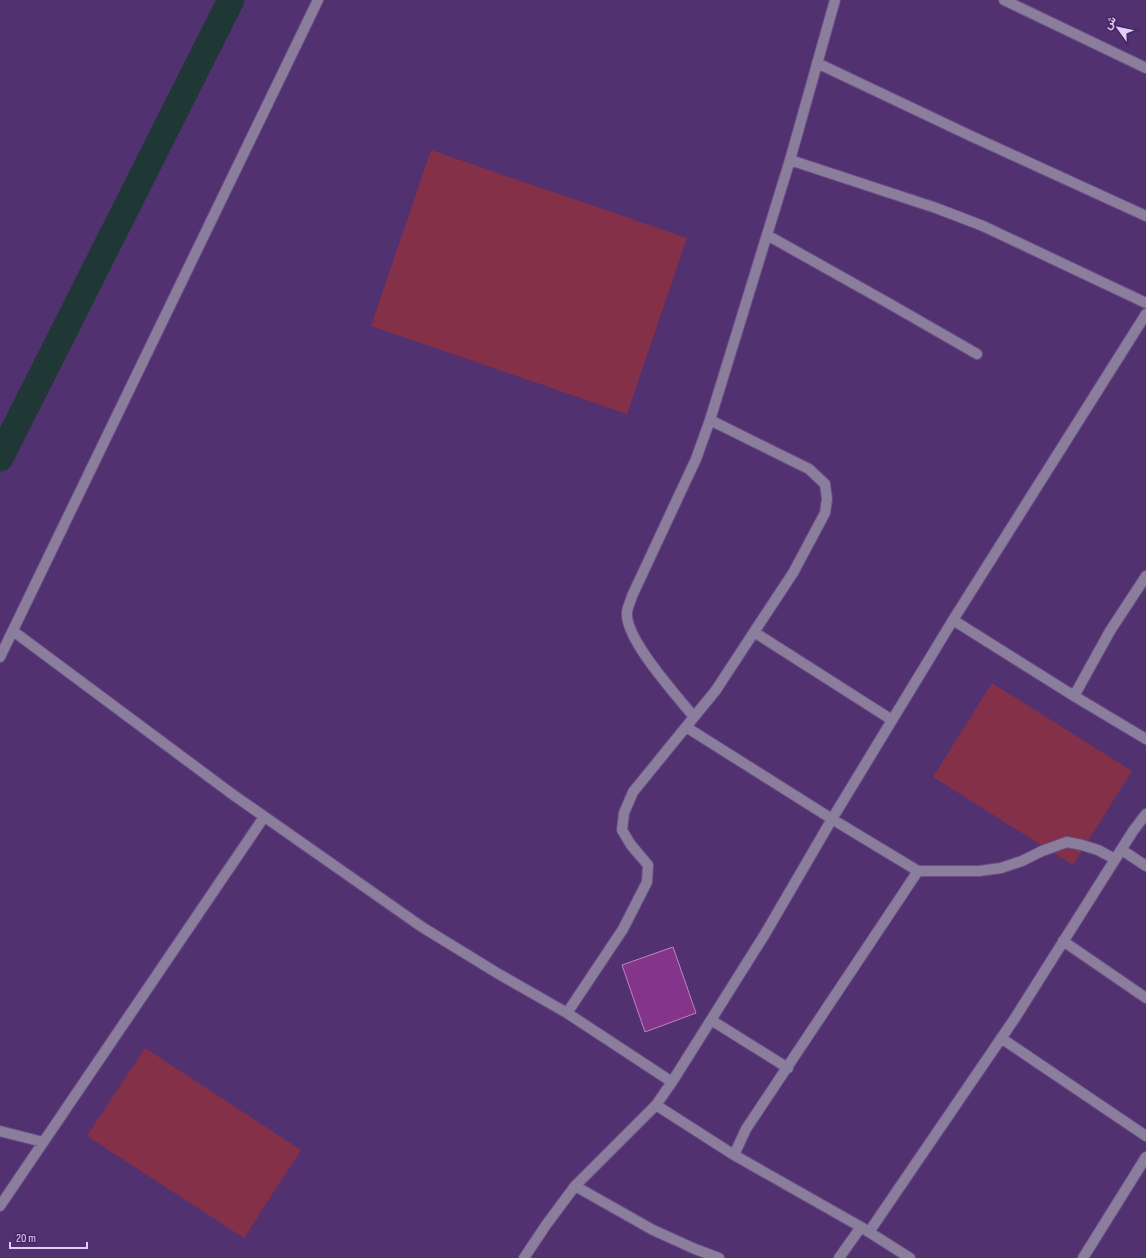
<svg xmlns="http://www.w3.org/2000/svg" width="1146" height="1258" viewBox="0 0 1146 1258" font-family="'Sofia Sans Condensed',Vazirmatn,sans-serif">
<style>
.green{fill:#843049}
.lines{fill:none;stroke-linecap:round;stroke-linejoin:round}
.canal{stroke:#203835;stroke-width:27}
.building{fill:#84348a;stroke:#be85c0}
.minor-casing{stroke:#6b4e88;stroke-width:12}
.minor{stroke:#8b7e9c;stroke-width:10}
</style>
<rect width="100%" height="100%" fill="#513170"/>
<path class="green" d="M 431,150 L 687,238 L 627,414 L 371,326 Z
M 992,683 L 1132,771 L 1073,865 L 933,777 Z
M 145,1048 L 301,1150 L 244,1238 L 87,1136 Z"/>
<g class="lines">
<path class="canal" d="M 0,458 L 231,0"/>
</g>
<path class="building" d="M 673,947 L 696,1013 L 645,1032 L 622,965 Z"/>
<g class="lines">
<g class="minor-casing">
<path id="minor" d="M 1004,0 L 1146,68
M 817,63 L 971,136 L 1146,216
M 790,160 L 936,208 L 983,226 L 1146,303
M 767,235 L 890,304 L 977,354
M 953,620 L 1074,696 L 1146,739
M 13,631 L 232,794 L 422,927 L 497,973 L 567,1013 L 672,1082
M 754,632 L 892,720
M 0,657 L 318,0
M 1074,696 L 1110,631 L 1146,576
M 694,717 C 677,696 625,639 627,613 C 627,607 631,601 632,596 L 696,459 L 710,420 L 790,160 L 835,0
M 686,727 L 832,819 L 918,871 L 979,871 L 1001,868 L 1022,861 L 1042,851 L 1067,842 L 1082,845 L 1098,850 L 1115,859
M 1122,850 L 1146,866
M 1063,941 L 1146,998
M 567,1013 L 623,929 L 647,882 L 648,865 L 631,845 L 622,830 L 624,813 L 633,792 L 716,690 L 754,632 L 793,573 L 825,513 L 827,499 L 825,484 L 809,469 L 710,420
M 711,1020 L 788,1068
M 1001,1038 L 1146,1136
M 656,1105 L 734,1155 L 861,1227 L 910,1258
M 0,1131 L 43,1142
M 734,1155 L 746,1129 L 918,871
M 575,1186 L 653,1230 L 695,1249 L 719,1258
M 0,1206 L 264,817
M 869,1232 L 1015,1018 L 1133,831 L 1146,814
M 524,1258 L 546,1225 L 575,1186 L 656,1105 L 672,1082 L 765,934 L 832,819 L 953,620 L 1146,314
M 839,1258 L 861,1227
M 1083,1258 L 1146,1157"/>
</g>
<use href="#minor" class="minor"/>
</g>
<g transform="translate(1118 28) rotate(303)" stroke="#462664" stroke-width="3" paint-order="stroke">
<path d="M0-3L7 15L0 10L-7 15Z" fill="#e0d0f5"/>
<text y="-6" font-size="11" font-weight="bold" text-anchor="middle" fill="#e0d0f5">ش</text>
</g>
<path d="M10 1242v6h77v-6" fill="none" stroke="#e0d0f5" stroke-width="2"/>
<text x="16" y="1242" font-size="12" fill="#e0d0f5" stroke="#462664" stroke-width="3" paint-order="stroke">20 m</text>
</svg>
